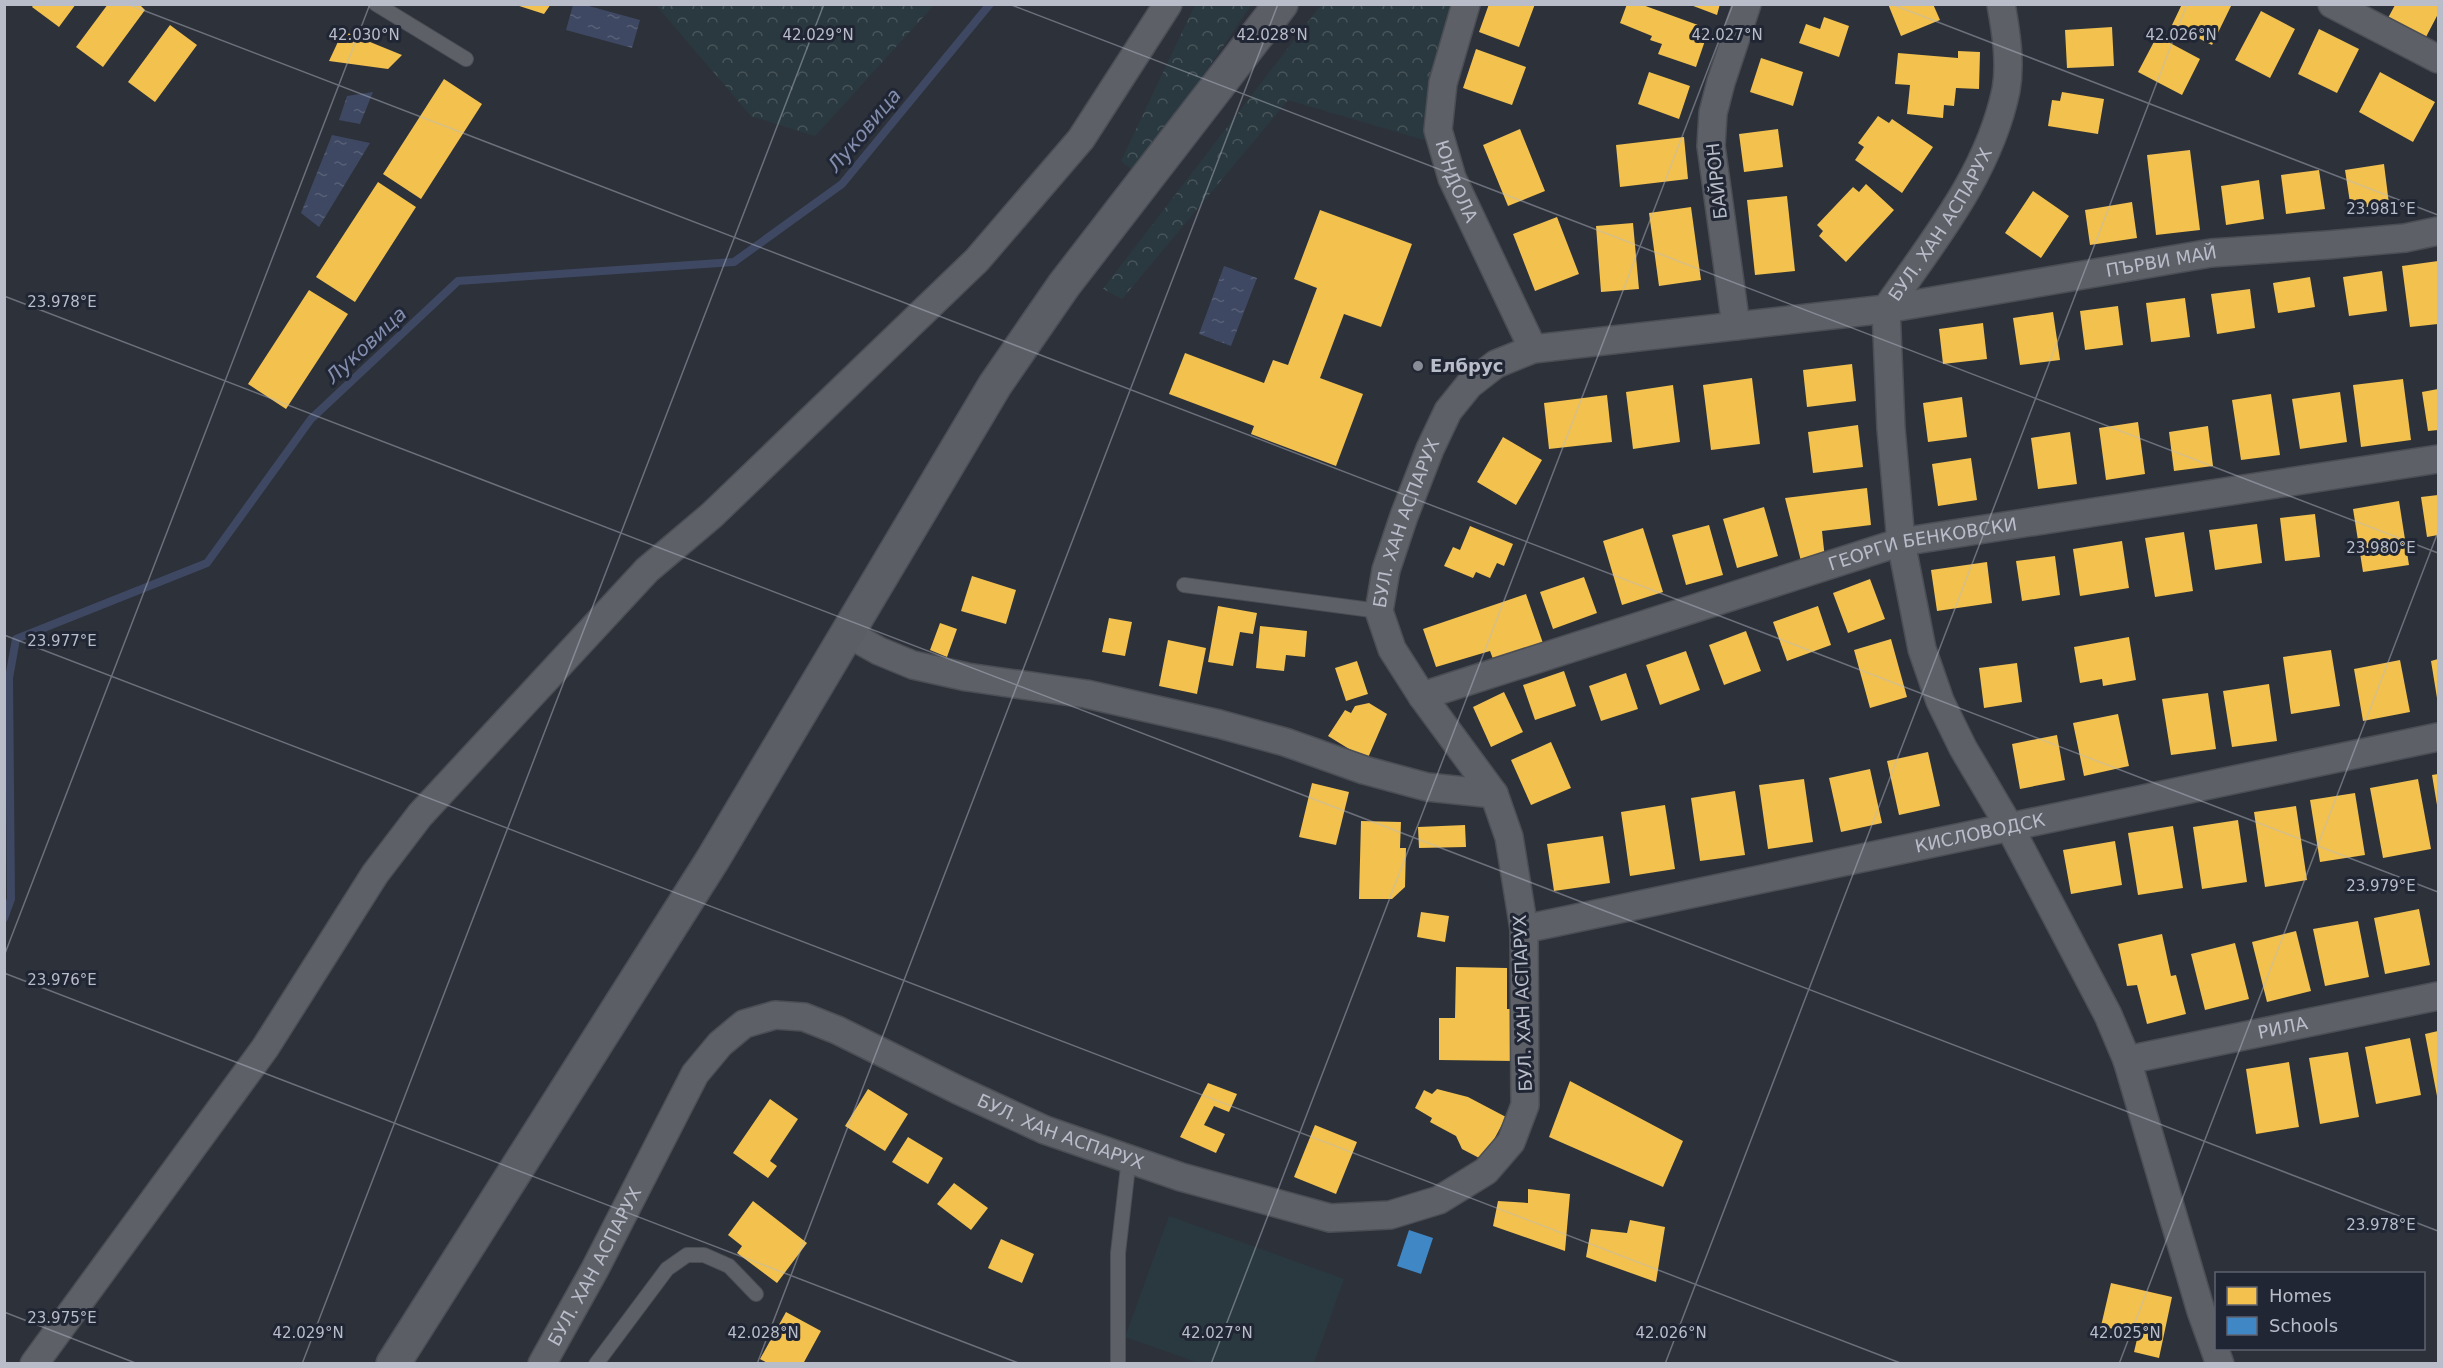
<svg xmlns="http://www.w3.org/2000/svg" width="2443" height="1368" viewBox="0 0 2443 1368" font-family="'DejaVu Sans',sans-serif">
<style>
.park{fill:url(#park-crowns)}
.garden{fill:#2a393f}
.water{fill:url(#water-ripples)}
.homes{fill:#f2c14e}
.schools{fill:#3f88c5}
.lines{fill:none;stroke-linecap:round;stroke-linejoin:round}
.stream{stroke:#3e4862;stroke-width:8}
.lane-casing{stroke:#4b4e54;stroke-width:16}
.street-casing{stroke:#4b4e54;stroke-width:30}
.secondary-casing{stroke:#4b4e56;stroke-width:36}
.lane{stroke:#5e6068;stroke-width:14}
.street{stroke:#5e6068;stroke-width:27}
.secondary{stroke:#5c5e66;stroke-width:33}
.ticks{fill:none;stroke:#b9bdc9;stroke-width:1.5;stroke-opacity:0.45}
.poi-dot{fill:#888c97;stroke:#212634;stroke-width:2}
.labels{text-anchor:middle;stroke-width:6;stroke-linejoin:round;paint-order:stroke}
.street-label{font-size:18px;fill:#b9bdc9;stroke:#212634}
.poi-label{font-size:18px;font-weight:bold;fill:#b9bdc9;stroke:#212634;text-anchor:start}
.water-label{font-size:20px;font-style:italic;fill:#838eae;stroke:#212634}
.ticks-label{font-size:15px;text-anchor:middle;fill:#b9bdc9;stroke:#212634;stroke-width:6;stroke-linejoin:round;paint-order:stroke}
</style>
<defs>
<pattern id="park-crowns" width="20" height="18" patternUnits="userSpaceOnUse" patternTransform="scale(1.5)"><rect width="20" height="18" fill="#2a393f"/><path d="M2 6a3 3 0 1 1 6 0M12 15a3 3 0 1 1 6 0" fill="none" stroke="#475459"/></pattern>
<pattern id="water-ripples" width="26" height="14" patternUnits="userSpaceOnUse" patternTransform="scale(1.5)"><rect width="26" height="14" fill="#3e4862"/><path d="M2 4q2-2 4 0t4 0M15 11q2-2 4 0t4 0" fill="none" stroke="#586077"/></pattern>
</defs>
<rect width="100%" height="100%" fill="#2d313a"/>
<path class="park" d="M 656,5 L 934,5 L 815,136 L 751,116 Z
M 1195,5 L 1251,5 L 1137,173 L 1121,161 Z
M 1321,5 L 1457,5 L 1428,141 L 1288,100 L 1122,299 L 1103,289 Z"/>
<path class="garden" d="M 1169,1216 L 1344,1279 L 1314,1363 L 1199,1363 L 1125,1337 Z"/>
<path class="water" d="M 573,5 L 585,5 L 640,20 L 632,48 L 566,30 Z
M 373,92 L 360,124 L 339,120 L 347,96 Z
M 332,135 L 370,143 L 319,227 L 301,213 Z
M 1224,266 L 1257,278 L 1231,346 L 1199,334 Z"/>
<path class="homes" d="M 34,4 L 76,4 L 59,27 L 32,7 Z
M 108,4 L 139,4 L 145,10 L 103,67 L 76,47 Z
M 513,4 L 551,4 L 544,14 Z
M 1489,4 L 1535,4 L 1519,47 L 1479,32 Z
M 1627,4 L 1640,4 L 1709,29 L 1696,67 L 1658,54 L 1662,44 L 1650,40 L 1652,36 L 1620,23 Z
M 1688,4 L 1720,4 L 1717,15 Z
M 1888,4 L 1933,4 L 1940,20 L 1901,36 Z
M 2182,4 L 2232,4 L 2212,45 L 2172,25 Z
M 2395,5 L 2438,5 L 2438,14 L 2426,37 L 2388,18 Z
M 2261,11 L 2295,29 L 2270,78 L 2235,60 Z
M 1824,17 L 1849,26 L 1839,57 L 1799,43 L 1806,24 L 1820,29 Z
M 170,25 L 197,45 L 155,102 L 128,82 Z
M 2112,27 L 2114,66 L 2067,68 L 2065,30 Z
M 2319,29 L 2359,49 L 2337,93 L 2298,74 Z
M 343,31 L 402,55 L 388,69 L 329,61 Z
M 2157,36 L 2200,59 L 2182,95 L 2138,72 Z
M 1476,49 L 1526,67 L 1512,105 L 1463,88 Z
M 1958,51 L 1980,52 L 1979,89 L 1956,88 L 1954,106 L 1944,105 L 1943,118 L 1907,114 L 1910,85 L 1895,84 L 1898,53 L 1958,58 Z
M 1761,58 L 1803,72 L 1793,106 L 1750,92 Z
M 1649,72 L 1690,86 L 1679,119 L 1638,104 Z
M 2380,72 L 2435,102 L 2413,142 L 2359,112 Z
M 444,79 L 482,104 L 421,199 L 383,174 Z
M 2062,92 L 2104,99 L 2098,134 L 2048,126 L 2052,100 L 2060,101 Z
M 1878,116 L 1889,123 L 1892,119 L 1933,147 L 1902,193 L 1855,160 L 1864,147 L 1858,143 Z
M 1520,129 L 1545,191 L 1508,206 L 1483,145 Z
M 1778,129 L 1783,167 L 1744,172 L 1739,134 Z
M 1684,137 L 1688,179 L 1620,187 L 1616,145 Z
M 2190,150 L 2200,230 L 2156,235 L 2147,155 Z
M 2384,164 L 2389,204 L 2351,209 L 2345,170 Z
M 2319,170 L 2325,209 L 2286,214 L 2281,175 Z
M 2259,180 L 2264,219 L 2226,225 L 2221,186 Z
M 378,182 L 416,207 L 355,302 L 316,277 Z
M 1866,184 L 1894,210 L 1846,262 L 1819,236 L 1823,231 L 1817,225 L 1853,187 L 1859,192 Z
M 2033,191 L 2069,216 L 2041,258 L 2005,233 Z
M 1787,196 L 1795,271 L 1755,275 L 1747,200 Z
M 2132,202 L 2137,238 L 2090,245 L 2085,210 Z
M 1691,207 L 1701,280 L 1659,286 L 1649,213 Z
M 1320,210 L 1412,244 L 1381,327 L 1344,314 L 1320,378 L 1363,394 L 1336,466 L 1251,434 L 1254,426 L 1169,394 L 1185,353 L 1264,383 L 1273,360 L 1288,365 L 1317,288 L 1294,279 Z
M 1557,217 L 1579,274 L 1535,291 L 1513,234 Z
M 1633,223 L 1639,289 L 1601,292 L 1596,226 Z
M 2438,261 L 2438,324 L 2410,327 L 2402,266 Z
M 2382,271 L 2387,311 L 2349,316 L 2343,277 Z
M 2310,277 L 2315,307 L 2278,313 L 2273,283 Z
M 2250,289 L 2255,328 L 2217,334 L 2211,294 Z
M 309,290 L 348,314 L 286,409 L 248,384 Z
M 2185,298 L 2190,337 L 2151,342 L 2146,303 Z
M 2118,306 L 2123,345 L 2085,350 L 2080,311 Z
M 2053,312 L 2060,360 L 2020,365 L 2013,318 Z
M 1983,323 L 1987,359 L 1943,364 L 1939,329 Z
M 1852,364 L 1856,401 L 1807,407 L 1803,370 Z
M 1752,378 L 1760,444 L 1711,450 L 1703,385 Z
M 2403,379 L 2411,440 L 2361,447 L 2353,385 Z
M 1673,385 L 1680,442 L 1633,449 L 1626,392 Z
M 2438,389 L 2438,430 L 2428,431 L 2422,392 Z
M 2340,392 L 2347,442 L 2300,449 L 2292,399 Z
M 2271,394 L 2280,455 L 2241,460 L 2232,400 Z
M 1607,395 L 1612,442 L 1549,449 L 1544,403 Z
M 1962,397 L 1967,437 L 1928,442 L 1923,403 Z
M 2138,422 L 2145,474 L 2106,480 L 2099,428 Z
M 1858,425 L 1863,467 L 1813,473 L 1808,432 Z
M 2208,426 L 2213,466 L 2174,471 L 2169,432 Z
M 2070,432 L 2077,484 L 2038,489 L 2031,438 Z
M 1503,437 L 1542,460 L 1516,505 L 1477,482 Z
M 1971,458 L 1977,500 L 1938,506 L 1932,464 Z
M 1867,488 L 1871,525 L 1822,531 L 1825,559 L 1802,565 L 1785,498 Z
M 2438,495 L 2438,535 L 2427,537 L 2421,497 Z
M 2399,501 L 2409,565 L 2363,572 L 2353,509 Z
M 1764,507 L 1778,556 L 1737,568 L 1723,519 Z
M 2315,514 L 2320,557 L 2285,561 L 2280,518 Z
M 2257,524 L 2262,563 L 2215,570 L 2209,530 Z
M 1709,525 L 1723,575 L 1686,585 L 1672,535 Z
M 1470,526 L 1513,544 L 1504,566 L 1497,563 L 1490,578 L 1476,572 L 1473,578 L 1444,566 L 1453,547 L 1460,550 Z
M 1643,528 L 1663,592 L 1622,605 L 1603,541 Z
M 2184,532 L 2193,591 L 2155,597 L 2145,538 Z
M 2122,541 L 2129,588 L 2080,596 L 2073,549 Z
M 2055,556 L 2060,595 L 2022,601 L 2016,561 Z
M 1987,562 L 1992,603 L 1937,611 L 1931,570 Z
M 972,576 L 1016,590 L 1006,624 L 961,611 Z
M 1584,577 L 1597,613 L 1553,629 L 1540,592 Z
M 1870,579 L 1885,619 L 1848,633 L 1833,593 Z
M 1526,594 L 1545,649 L 1496,667 L 1490,651 L 1436,667 L 1423,629 Z
M 1218,606 L 1257,613 L 1253,634 L 1240,632 L 1233,666 L 1208,662 Z
M 1818,606 L 1831,645 L 1787,661 L 1773,622 Z
M 1109,618 L 1132,622 L 1125,656 L 1102,652 Z
M 940,623 L 957,629 L 947,657 L 930,650 Z
M 1260,626 L 1307,631 L 1305,657 L 1286,655 L 1284,671 L 1256,668 Z
M 1746,631 L 1761,671 L 1724,685 L 1709,645 Z
M 2129,637 L 2136,680 L 2103,686 L 2102,679 L 2080,683 L 2074,647 Z
M 1891,639 L 1907,697 L 1870,708 L 1854,650 Z
M 1168,640 L 1206,648 L 1197,694 L 1159,686 Z
M 2331,650 L 2340,706 L 2291,714 L 2283,657 Z
M 1686,651 L 1700,690 L 1660,705 L 1646,665 Z
M 2438,659 L 2438,698 L 2437,698 L 2431,661 Z
M 2400,660 L 2410,712 L 2363,721 L 2354,669 Z
M 1357,661 L 1368,694 L 1346,701 L 1335,668 Z
M 2017,663 L 2022,702 L 1984,708 L 1979,668 Z
M 1564,671 L 1576,706 L 1535,720 L 1523,685 Z
M 1626,673 L 1638,709 L 1601,721 L 1589,686 Z
M 2269,684 L 2277,741 L 2232,747 L 2223,691 Z
M 1504,692 L 1523,732 L 1491,747 L 1473,707 Z
M 2208,693 L 2216,749 L 2171,755 L 2162,699 Z
M 1369,703 L 1387,714 L 1367,760 L 1328,736 L 1345,710 L 1351,713 L 1355,706 Z
M 2118,714 L 2129,766 L 2084,776 L 2073,723 Z
M 2057,735 L 2065,780 L 2020,789 L 2012,744 Z
M 1551,742 L 1571,788 L 1531,805 L 1511,760 Z
M 1928,752 L 1940,806 L 1899,815 L 1887,761 Z
M 1870,769 L 1882,823 L 1841,832 L 1829,778 Z
M 2438,774 L 2438,805 L 2437,805 L 2432,775 Z
M 1804,779 L 1813,842 L 1768,849 L 1759,785 Z
M 2418,779 L 2431,849 L 2383,858 L 2370,788 Z
M 1312,783 L 1349,792 L 1336,845 L 1299,837 Z
M 1735,791 L 1745,855 L 1700,861 L 1691,798 Z
M 2355,793 L 2365,855 L 2320,862 L 2310,800 Z
M 1665,805 L 1675,869 L 1630,876 L 1621,812 Z
M 2296,806 L 2307,880 L 2265,887 L 2254,812 Z
M 2238,820 L 2247,882 L 2202,889 L 2193,827 Z
M 1361,821 L 1401,822 L 1400,848 L 1406,848 L 1405,887 L 1392,899 L 1359,899 Z
M 1465,825 L 1466,847 L 1419,848 L 1418,827 Z
M 2173,826 L 2183,888 L 2138,895 L 2128,833 Z
M 1603,836 L 1610,883 L 1554,891 L 1547,844 Z
M 2115,841 L 2122,885 L 2071,894 L 2063,850 Z
M 2419,909 L 2430,965 L 2385,974 L 2374,918 Z
M 1421,912 L 1449,916 L 1445,942 L 1417,937 Z
M 2358,921 L 2369,977 L 2325,986 L 2313,929 Z
M 2296,931 L 2311,991 L 2267,1002 L 2252,942 Z
M 2162,934 L 2171,976 L 2176,975 L 2186,1014 L 2147,1024 L 2137,985 L 2127,986 L 2118,944 Z
M 2235,943 L 2249,999 L 2205,1010 L 2191,954 Z
M 1456,967 L 1507,968 L 1507,1009 L 1515,1009 L 1514,1061 L 1439,1060 L 1439,1018 L 1455,1018 Z
M 2438,1031 L 2438,1096 L 2437,1096 L 2425,1034 Z
M 2410,1038 L 2421,1095 L 2376,1104 L 2365,1047 Z
M 2348,1052 L 2359,1117 L 2320,1124 L 2309,1058 Z
M 2289,1062 L 2299,1127 L 2256,1134 L 2246,1069 Z
M 1570,1081 L 1683,1141 L 1663,1187 L 1549,1137 Z
M 1208,1083 L 1237,1094 L 1229,1112 L 1214,1106 L 1204,1125 L 1225,1134 L 1216,1153 L 1180,1137 Z
M 868,1089 L 908,1114 L 885,1151 L 845,1126 Z
M 1437,1089 L 1468,1097 L 1506,1117 L 1483,1160 L 1462,1149 L 1456,1136 L 1430,1122 L 1432,1118 L 1415,1108 L 1424,1090 L 1432,1094 Z
M 770,1099 L 798,1119 L 770,1161 L 777,1166 L 768,1178 L 733,1153 Z
M 1315,1125 L 1357,1142 L 1336,1194 L 1294,1177 Z
M 908,1137 L 943,1158 L 928,1184 L 892,1162 Z
M 954,1183 L 988,1208 L 971,1230 L 937,1204 Z
M 1528,1189 L 1570,1194 L 1565,1251 L 1493,1226 L 1498,1201 L 1528,1203 Z
M 753,1201 L 807,1243 L 777,1283 L 737,1253 L 742,1246 L 728,1235 Z
M 1630,1220 L 1665,1227 L 1656,1282 L 1586,1257 L 1591,1229 L 1627,1233 Z
M 1001,1239 L 1034,1254 L 1022,1283 L 988,1268 Z
M 2111,1283 L 2172,1297 L 2159,1358 L 2134,1352 L 2138,1335 L 2101,1326 Z
M 786,1312 L 821,1331 L 803,1364 L 769,1364 L 760,1359 Z"/>
<path class="schools" d="M 1409,1230 L 1433,1238 L 1421,1274 L 1397,1266 Z"/>
<g class="lines">
<path class="stream" d="M 4,918 L 11,899 L 9,678 L 16,639 L 207,563 L 311,419 L 458,281 L 734,262 L 842,184 L 990,4"/>
<g class="lane-casing">
<path id="lane" d="M 376,4 L 466,59
M 1184,585 L 1379,611
M 596,1364 L 667,1269 L 687,1255 L 704,1255 L 729,1266 L 756,1294
M 1118,1364 L 1118,1253 L 1129,1158"/>
</g>
<g class="street-casing">
<g id="street">
<path id="s1" d="M 1466,4 L 1443,83 L 1438,130 L 1452,178 L 1533,349"/>
<path d="M 2332,4 L 2438,59"/>
<path d="M 1736,326 L 1711,146 L 1713,113 L 1721,82 L 1747,4"/>
<path d="M 847,633 L 879,651 L 913,665 L 967,677 L 1086,694 L 1219,724 L 1285,742 L 1364,770 L 1427,787 L 1494,794"/>
<path id="s2" d="M 1422,696 L 1901,542 L 2438,459"/>
<path id="s3" d="M 1524,929 L 2438,737"/>
<path id="s4" d="M 2127,1060 L 2438,996"/>
<path d="M 34,1364 L 265,1048 L 375,874 L 420,815 L 647,570 L 712,515 L 977,260 L 1081,139 L 1168,4"/>
<path id="s5" d="M 542,1364 L 595,1269 L 695,1074 L 720,1044 L 744,1024 L 775,1015 L 804,1017 L 837,1030 L 958,1090 L 1045,1130 L 1181,1177 L 1330,1218 L 1390,1215 L 1439,1200 L 1486,1171 L 1511,1142 L 1525,1105 L 1524,929 L 1509,837 L 1494,794 L 1422,696 L 1392,649 L 1379,611 L 1386,570 L 1404,516 L 1430,449 L 1448,411 L 1469,385 L 1496,364 L 1533,349 L 1886,309 C 1933,241 1989,173 2006,90 C 2011,63 2006,32 2001,4"/>
<path id="s6" d="M 2220,1364 L 2201,1311 L 2127,1060 L 2108,1015 L 2009,826 L 1963,748 L 1940,701 L 1922,649 L 1901,542 L 1891,428 L 1886,309 L 2211,253 L 2327,245 L 2405,238 L 2438,231"/>
</g>
</g>
<g class="secondary-casing">
<path id="secondary" d="M 393,1364 L 713,859 L 995,385 L 1064,285 L 1281,4"/>
</g>
<use href="#lane" class="lane"/>
<use href="#street" class="street"/>
<use href="#secondary" class="secondary"/>
</g>
<path class="ticks" d="M 127,4 L 2438,892M 1009,4 L 2438,553M 1891,4 L 2438,215M 4,296 L 2438,1231M 4,635 L 1903,1364M 4,956 L 370,4M 4,973 L 1021,1364M 4,1312 L 138,1364M 302,1364 L 824,4M 757,1364 L 1278,4M 1211,1364 L 1733,4M 1665,1364 L 2187,4M 2119,1364 L 2438,532"/>
<circle class="poi-dot" cx="1418" cy="366" r="6"/>
<g class="labels">
<g class="street-label">
<text dy="6" stroke="none"><textPath href="#s1" startOffset="184">ЮНДОЛА</textPath></text>
<text transform="translate(1717 181) rotate(-96)" y="6">БАЙРОН</text>
<text dy="6" stroke="none"><textPath href="#s5" startOffset="2577">БУЛ. ХАН АСПАРУХ</textPath></text>
<text dy="6" stroke="none"><textPath href="#s6" startOffset="1400">ПЪРВИ МАЙ</textPath></text>
<text dy="6" stroke="none"><textPath href="#s5" startOffset="1893">БУЛ. ХАН АСПАРУХ</textPath></text>
<text dy="6" stroke="none"><textPath href="#s2" startOffset="524">ГЕОРГИ БЕНКОВСКИ</textPath></text>
<text dy="6" stroke="none"><textPath href="#s3" startOffset="466">КИСЛОВОДСК</textPath></text>
<text transform="translate(1523 1003) rotate(-92)" y="6">БУЛ. ХАН АСПАРУХ</text>
<text dy="6" stroke="none"><textPath href="#s4" startOffset="159">РИЛА</textPath></text>
<text dy="6" stroke="none"><textPath href="#s5" startOffset="741">БУЛ. ХАН АСПАРУХ</textPath></text>
<text dy="6" stroke="none"><textPath href="#s5" startOffset="111">БУЛ. ХАН АСПАРУХ</textPath></text>
</g>
<g class="poi-label">
<text x="1430" y="372">Елбрус</text>
</g>
<g class="water-label">
<text transform="translate(864 130) rotate(-50)" y="7">Луковица</text>
<text transform="translate(366 345) rotate(-43)" y="7">Луковица</text>
</g>
</g>
<g class="ticks-label">
<text x="364" y="40">42.030°N</text>
<text x="818" y="40">42.029°N</text>
<text x="1272" y="40">42.028°N</text>
<text x="1727" y="40">42.027°N</text>
<text x="2181" y="40">42.026°N</text>
<text x="2381" y="214">23.981°E</text>
<text x="62" y="307">23.978°E</text>
<text x="2381" y="553">23.980°E</text>
<text x="62" y="646">23.977°E</text>
<text x="2381" y="891">23.979°E</text>
<text x="62" y="985">23.976°E</text>
<text x="2381" y="1230">23.978°E</text>
<text x="62" y="1323">23.975°E</text>
<text x="308" y="1338">42.029°N</text>
<text x="763" y="1338">42.028°N</text>
<text x="1217" y="1338">42.027°N</text>
<text x="1671" y="1338">42.026°N</text>
<text x="2125" y="1338">42.025°N</text>
</g>
<rect width="2443" height="1368" fill="none" stroke="#b9bdc9" stroke-width="12"/>
<rect x="2215" y="1272" width="210" height="78" fill="#212634" stroke="#5e6270" stroke-width="1.5"/>
<rect x="2227" y="1287" width="30" height="18" fill="#f2c14e" stroke="#5e6270" stroke-width="1.5"/>
<text x="2269" y="1302" font-size="18" fill="#b9bdc9">Homes</text>
<rect x="2227" y="1317" width="30" height="18" fill="#3f88c5" stroke="#5e6270" stroke-width="1.5"/>
<text x="2269" y="1332" font-size="18" fill="#b9bdc9">Schools</text>
</svg>
